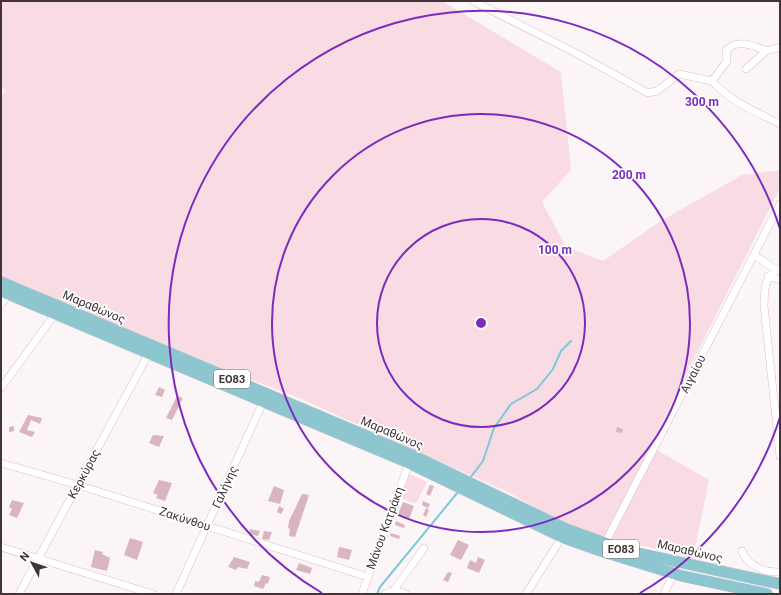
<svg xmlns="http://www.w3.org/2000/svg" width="781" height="595" viewBox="0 0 781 595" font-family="Roboto,sans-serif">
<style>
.green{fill:#f9dbe4}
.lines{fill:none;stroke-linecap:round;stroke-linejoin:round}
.stream{stroke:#7ac9d8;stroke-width:2}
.building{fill:#d9b5bf}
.street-casing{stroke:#e0bcc6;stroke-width:8}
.primary-casing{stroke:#d5d2d3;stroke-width:12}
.street{stroke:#fff;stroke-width:7}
.primary{stroke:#8ec6d0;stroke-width:11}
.ring{fill:none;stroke:#7b2cbf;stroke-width:2}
.labels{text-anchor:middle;stroke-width:3.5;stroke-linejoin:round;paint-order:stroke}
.shield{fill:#fff;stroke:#7a7073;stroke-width:1}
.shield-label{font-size:11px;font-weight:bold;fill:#413337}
.street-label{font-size:12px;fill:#413337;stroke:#fff}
.centre{fill:#7b2cbf;stroke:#fff;stroke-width:2}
.ring-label{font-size:12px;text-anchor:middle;font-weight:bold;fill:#7b2cbf;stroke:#fff;stroke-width:3.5;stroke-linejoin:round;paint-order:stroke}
</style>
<rect width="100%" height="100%" fill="#fcf5f7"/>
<path class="green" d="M 1,1 L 442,1 L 561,72 L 571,170 L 542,202 L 566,247 L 603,261 L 659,222 L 742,175 L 780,170 L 780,188 L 650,446 L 709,480 L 693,558 L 569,528 L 510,493 L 299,398 L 191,357 L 1,278 L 1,97 L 5,90 L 1,88 Z
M 409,474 L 427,482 L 416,504 L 401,498 Z"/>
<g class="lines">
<path class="stream" d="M 470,478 L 483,461 L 494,428 L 511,404 L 537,389 L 553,369 L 561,351 L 571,341
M 377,594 L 380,587 L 458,492"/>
</g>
<path class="building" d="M 159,387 L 165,390 L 162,397 L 155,395 Z
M 177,396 L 183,398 L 172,420 L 166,418 Z
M 28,415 L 42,418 L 40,424 L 31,420 L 27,430 L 35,432 L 32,437 L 19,432 Z
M 14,426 L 14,431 L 9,432 L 9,427 Z
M 617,427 L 623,429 L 622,433 L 616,432 Z
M 153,435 L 164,436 L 159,447 L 149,443 Z
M 159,480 L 172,483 L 165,501 L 156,498 L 158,495 L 153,493 Z
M 430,485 L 434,486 L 430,496 L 426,494 Z
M 274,486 L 284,490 L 280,504 L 268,501 Z
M 302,494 L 309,495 L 295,537 L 289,536 L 290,529 L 288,528 L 289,521 Z
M 12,500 L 24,503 L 17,518 L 9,515 L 12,509 L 9,507 Z
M 423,501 L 430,504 L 428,508 L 422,505 Z
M 403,502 L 414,506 L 409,519 L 398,514 Z
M 279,506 L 284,509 L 281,514 L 277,512 Z
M 426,508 L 429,510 L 426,517 L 423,515 Z
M 396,521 L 405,525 L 404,528 L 395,525 Z
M 250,529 L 260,531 L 258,536 L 249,534 Z
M 264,531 L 272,532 L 269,540 L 262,539 Z
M 391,533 L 400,536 L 399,539 L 390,536 Z
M 130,538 L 143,542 L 137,560 L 124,555 Z
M 458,540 L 469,545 L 461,560 L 450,555 Z
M 339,547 L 352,550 L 349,560 L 337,557 Z
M 95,550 L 103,552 L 102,554 L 110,558 L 107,571 L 91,567 Z
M 234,557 L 250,562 L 247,569 L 238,567 L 236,570 L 228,567 Z
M 478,557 L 485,560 L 479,573 L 467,568 L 470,560 L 476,563 Z
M 299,563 L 312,568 L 310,574 L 296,570 Z
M 448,572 L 452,573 L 448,582 L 443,580 Z
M 262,575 L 270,577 L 268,584 L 266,583 L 263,589 L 254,586 L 255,581 L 258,582 L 260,580 Z"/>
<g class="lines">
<g class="street-casing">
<path id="street" d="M 473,1 L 574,52 L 648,93 L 657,91 L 679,74 L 712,81 L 727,61 L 726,51 C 736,38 754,45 766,51
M 746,69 L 766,51 L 780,47
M 712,81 C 729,101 757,112 780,124
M 754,255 L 777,270
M 780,269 C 763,277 765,289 764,306 L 780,456
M 768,276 L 780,280
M 1,304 L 9,294
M 1,388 L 55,314
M 1,463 L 78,485 L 368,577
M 605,543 L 780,204
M 1,547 L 153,594
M 742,551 C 748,566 765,573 780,572
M 394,590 L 424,548
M 394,590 L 406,594
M 19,594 L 149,353
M 176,594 L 263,402
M 362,594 L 409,463
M 385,594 L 394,590
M 526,594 L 562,537
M 664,594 L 671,579"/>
</g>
<g class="primary-casing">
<path id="primary" d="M 1,282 L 412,455 L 566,529 L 624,550 L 780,584
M 1,291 L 409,463 L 562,537 L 601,551 L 682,576 L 767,594"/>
</g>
<use href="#street" class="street"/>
<use href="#primary" class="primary"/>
</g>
<g class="ring">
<circle cx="481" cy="323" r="104"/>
<circle cx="481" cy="323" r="209"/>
<path d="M780 417A313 313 0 0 1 640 593M322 593A313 313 0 1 1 780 229"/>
</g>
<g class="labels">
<g class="shield">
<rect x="214" y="370" width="36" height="18" rx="3"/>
<rect x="603" y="540" width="36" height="18" rx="3"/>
</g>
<g class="shield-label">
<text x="232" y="383">ΕΟ83</text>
<text x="621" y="553">ΕΟ83</text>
</g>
<g class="street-label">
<text transform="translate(94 307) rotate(23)" y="4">Μαραθώνος</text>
<text transform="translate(693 374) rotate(-63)" y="4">Αιγαίου</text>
<text transform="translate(392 433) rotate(23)" y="4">Μαραθώνος</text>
<text transform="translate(84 474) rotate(-62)" y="4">Κερκύρας</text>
<text transform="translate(225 487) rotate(-66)" y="4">Γαλήνης</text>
<text transform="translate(185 519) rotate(18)" y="4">Ζακύνθου</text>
<text transform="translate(385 528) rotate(-70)" y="4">Μάνου Κατράκη</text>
<text transform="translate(690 551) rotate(13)" y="4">Μαραθώνος</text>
</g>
</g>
<circle cx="481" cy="323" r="6" class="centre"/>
<g class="ring-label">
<text x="702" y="106">300 m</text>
<text x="629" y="179">200 m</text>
<text x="555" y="254">100 m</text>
</g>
<rect width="781" height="595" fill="none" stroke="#413337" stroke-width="4"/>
<g transform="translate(32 563) rotate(310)" stroke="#ffffff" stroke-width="3" paint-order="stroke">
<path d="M0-3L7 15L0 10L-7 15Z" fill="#413337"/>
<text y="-6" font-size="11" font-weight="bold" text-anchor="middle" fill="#413337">N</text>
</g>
</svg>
